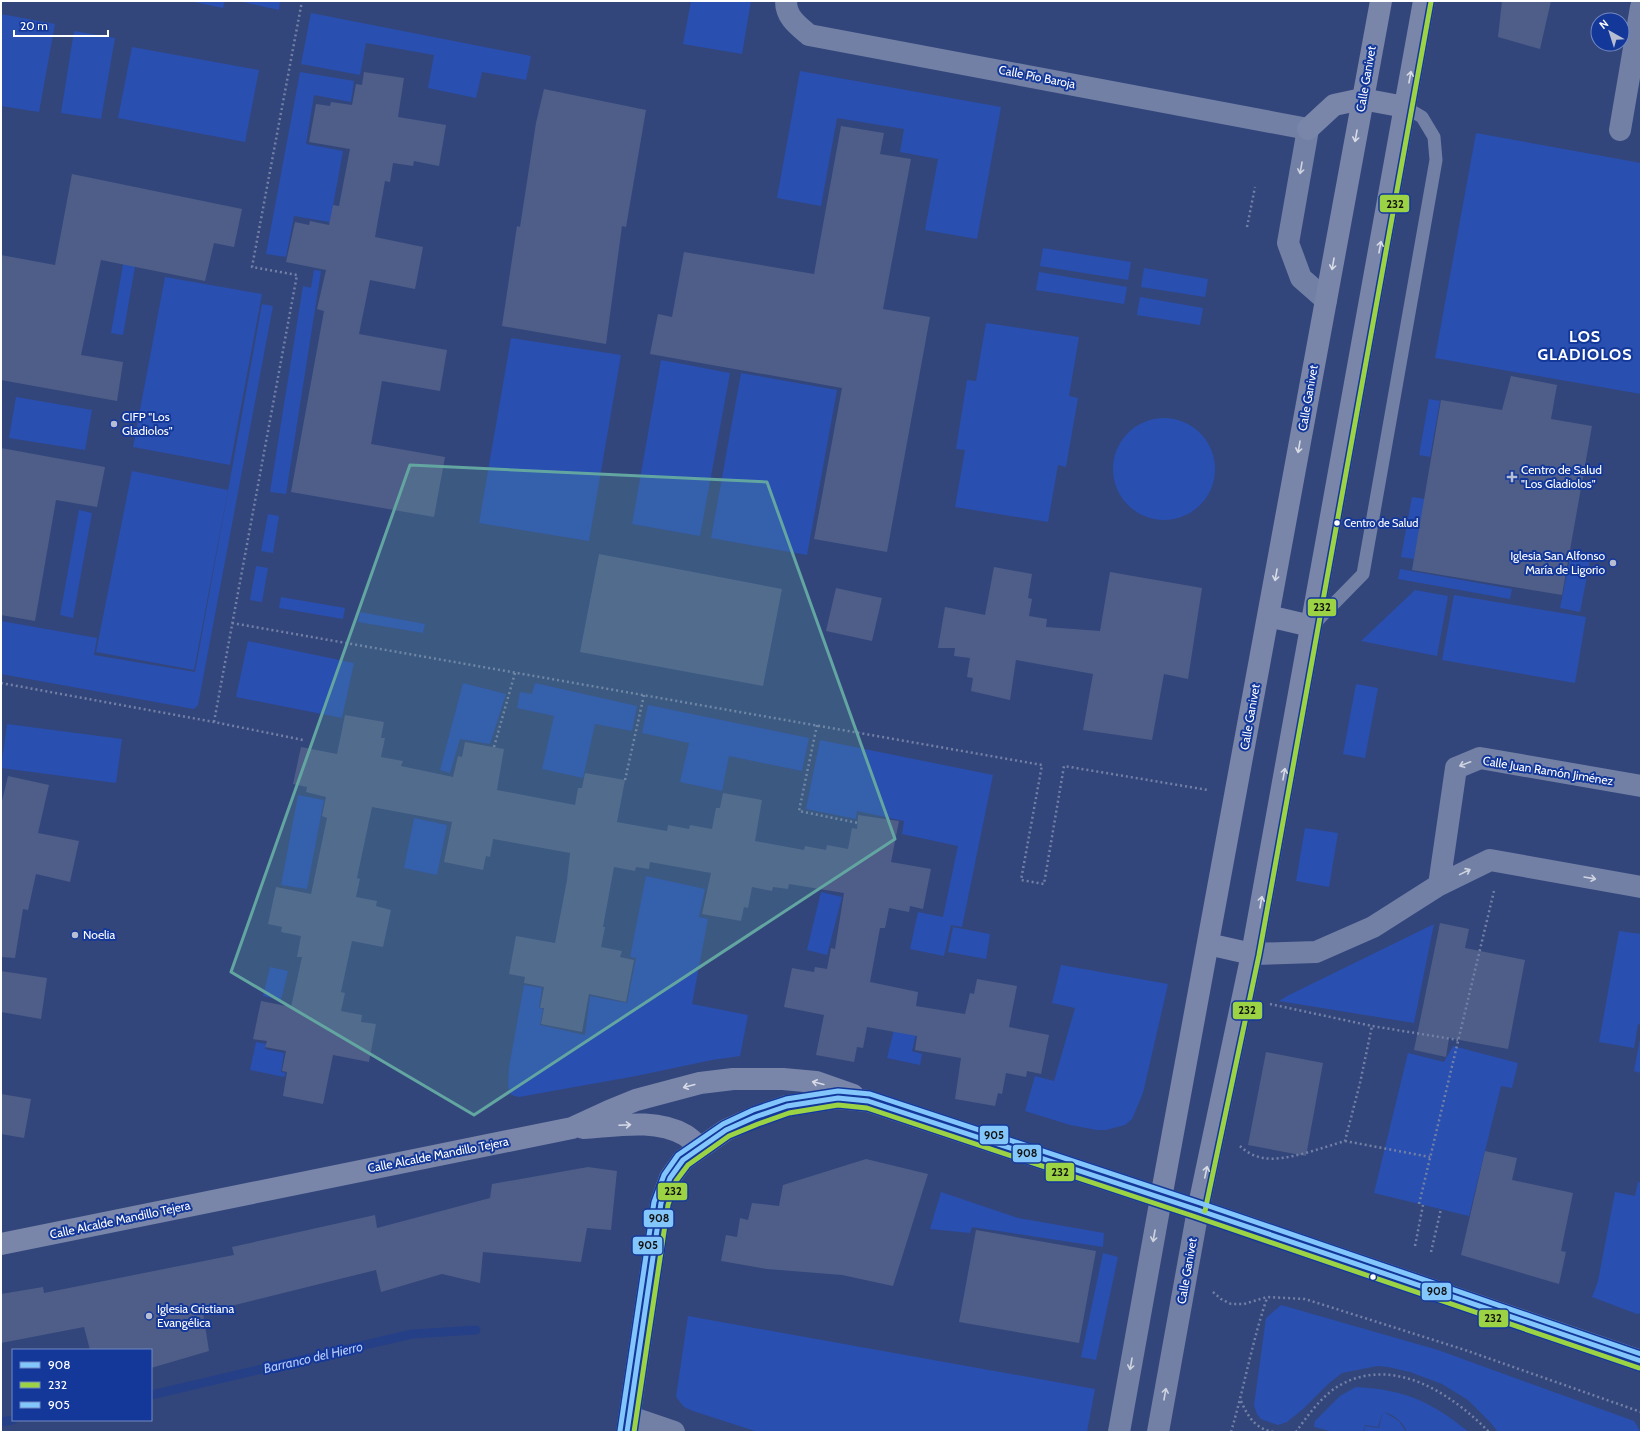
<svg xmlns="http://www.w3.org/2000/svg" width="1642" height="1433" viewBox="0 0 1642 1433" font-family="Cabin,sans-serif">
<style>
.green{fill:#294fb0}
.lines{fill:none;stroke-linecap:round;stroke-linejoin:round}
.stream{stroke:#264088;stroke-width:9}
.building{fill:#4e5e89}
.path{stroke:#7380a6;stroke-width:2.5;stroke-dasharray:2 3;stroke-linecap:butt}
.lane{stroke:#7380a6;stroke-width:13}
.street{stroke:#7380a6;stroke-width:22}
.secondary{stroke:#7986aa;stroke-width:22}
.bus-1-casing{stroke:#14389a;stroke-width:8}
.bus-2-casing{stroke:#14389a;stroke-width:8}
.bus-3-casing{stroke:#14389a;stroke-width:8}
.bus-1{stroke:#82c6fc;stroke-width:5}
.bus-2{stroke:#9bd345;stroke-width:5}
.bus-3{stroke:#82c6fc;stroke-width:5}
.oneway{stroke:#d7dbe6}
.oneway2{stroke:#ced3e0}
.marked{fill:#63a6a1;fill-opacity:0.2;stroke:#63a6a1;stroke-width:3;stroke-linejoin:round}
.poi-dot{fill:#b8bed1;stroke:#14389a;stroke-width:1.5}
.bus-dot{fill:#fff;stroke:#14389a;stroke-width:1.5}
.labels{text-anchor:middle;stroke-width:4;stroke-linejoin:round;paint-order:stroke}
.bus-label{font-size:11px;fill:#fff;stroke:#14389a;text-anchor:start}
.street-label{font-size:12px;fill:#fff;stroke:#14389a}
.poi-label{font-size:12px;fill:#fff;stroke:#14389a;text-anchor:start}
.water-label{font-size:13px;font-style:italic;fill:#b5c9f9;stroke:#14389a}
.district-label{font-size:16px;font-weight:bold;letter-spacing:1px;fill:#fff;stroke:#14389a}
.line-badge{stroke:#14389a;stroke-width:1.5}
.pale-badge-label{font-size:11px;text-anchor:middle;font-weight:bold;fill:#111}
</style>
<rect width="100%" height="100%" fill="#33467b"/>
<path class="green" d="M 189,1 L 225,1 L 223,8 Z
M 238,1 L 280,1 L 279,10 Z
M 691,1 L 751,1 L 742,54 L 683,44 Z
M 311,13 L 531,56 L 526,80 L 482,72 L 476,98 L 428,88 L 434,55 L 366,43 L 360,75 L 301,64 Z
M 1,14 L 55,24 L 39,112 L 1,106 Z
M 74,31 L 115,38 L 101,119 L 61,113 Z
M 132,47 L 259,70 L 245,142 L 118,118 Z
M 800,71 L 1001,107 L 977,239 L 925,230 L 938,159 L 900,152 L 904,129 L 837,118 L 821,206 L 777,198 Z
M 300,72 L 354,81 L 351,102 L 314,95 L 306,144 L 343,151 L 330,222 L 294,216 L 286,257 L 266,254 Z
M 1476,133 L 1641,163 L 1641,394 L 1435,358 Z
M 1043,248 L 1131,262 L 1128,280 L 1040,266 Z
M 124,259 L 136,261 L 123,335 L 111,333 Z
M 1144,268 L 1208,279 L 1205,297 L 1141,287 Z
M 314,270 L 321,271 L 286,494 L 270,492 L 303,286 L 311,288 Z
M 1039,272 L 1127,287 L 1124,304 L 1036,290 Z
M 165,277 L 262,294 L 230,465 L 133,447 Z
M 1140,297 L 1203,308 L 1200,325 L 1137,315 Z
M 262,304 L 273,306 L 198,705 L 194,709 L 1,674 L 1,621 L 97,638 L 94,655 L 195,672 Z
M 986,323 L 1079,337 L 1069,396 L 1078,398 L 1066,467 L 1058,465 L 1048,522 L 955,507 L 965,450 L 956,449 L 967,380 L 976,381 Z
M 511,338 L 621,355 L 589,541 L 479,523 Z
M 661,360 L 730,373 L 700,536 L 632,524 Z
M 741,373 L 837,390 L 807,555 L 711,538 Z
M 16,397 L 92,410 L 85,450 L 9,438 Z
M 1429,399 L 1440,401 L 1430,457 L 1419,455 Z
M1113 469a51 51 0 1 1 102 0a51 51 0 1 1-102 0Z
M 132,471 L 228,490 L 194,670 L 96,652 Z
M 1412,497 L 1425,499 L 1414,559 L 1401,557 Z
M 79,510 L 92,513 L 73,618 L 60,615 Z
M 268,514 L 279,516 L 273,553 L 261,551 Z
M 1570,558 L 1590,561 L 1580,612 L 1560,608 Z
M 256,566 L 268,568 L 262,602 L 250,600 Z
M 1400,569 L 1512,589 L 1510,599 L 1398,579 Z
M 1415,590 L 1448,596 L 1437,656 L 1361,641 Z
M 1454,595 L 1586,617 L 1575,683 L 1442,660 Z
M 281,597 L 345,608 L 343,619 L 279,608 Z
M 360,612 L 425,624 L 423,633 L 358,622 Z
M 248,641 L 354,663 L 342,718 L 236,697 Z
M 463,683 L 506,694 L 490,744 L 460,739 L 450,773 L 440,770 Z
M 535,683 L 637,706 L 632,731 L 595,724 L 583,778 L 542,769 L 554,716 L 517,708 L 520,692 L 532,694 Z
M 1356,684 L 1378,688 L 1365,758 L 1343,754 Z
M 648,705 L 809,738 L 802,771 L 729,756 L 722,791 L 680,782 L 689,743 L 642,733 Z
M 7,724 L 122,739 L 116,783 L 1,768 Z
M 820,740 L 993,775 L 962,927 L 951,925 L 944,956 L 910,949 L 918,912 L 943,917 L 958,846 L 902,834 L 904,821 L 857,811 L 856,819 L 806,809 Z
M 298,795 L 324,800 L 307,889 L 281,885 Z
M 414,818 L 447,825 L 437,875 L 404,868 Z
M 1305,828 L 1338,833 L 1329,887 L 1296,881 Z
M 646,876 L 705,889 L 699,917 L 708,919 L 692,1004 L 748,1015 L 740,1056 L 712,1060 L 636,1076 L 519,1097 L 511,1095 L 508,1086 L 509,1067 L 524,985 L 542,988 L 539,1008 L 543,1009 L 540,1025 L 585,1035 L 590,996 L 627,1003 L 636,958 L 630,957 Z
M 821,892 L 842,897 L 827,955 L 807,950 Z
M 1434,924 L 1414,1023 L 1279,1001 L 1289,995 Z
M 953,927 L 990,934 L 986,959 L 948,952 Z
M 1619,931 L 1641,934 L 1641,1025 L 1638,1024 L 1634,1048 L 1599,1042 Z
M 1061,965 L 1168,984 L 1143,1093 L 1132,1119 L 1125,1125 L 1106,1130 L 1097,1130 L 1070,1125 L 1025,1111 L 1035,1076 L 1054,1081 L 1075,1008 L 1052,1003 Z
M 270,967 L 288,971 L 281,1000 L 263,996 Z
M 894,1030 L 916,1034 L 912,1051 L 922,1054 L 920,1065 L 887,1058 Z
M 1641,1033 L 1641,1073 L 1634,1071 Z
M 256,1042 L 266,1044 L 265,1049 L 284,1053 L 281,1072 L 286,1073 L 284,1077 L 250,1070 Z
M 1453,1046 L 1518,1063 L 1512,1088 L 1501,1086 L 1469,1216 L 1374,1193 L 1408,1053 L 1444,1062 Z
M 1638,1182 L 1641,1183 L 1641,1313 L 1637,1314 L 1592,1297 L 1598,1281 L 1615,1192 L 1635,1196 Z
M 941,1192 L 1018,1218 L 1104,1233 L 1103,1247 L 972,1227 L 970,1233 L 930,1229 Z
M 1103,1253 L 1118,1257 L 1096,1360 L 1081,1357 Z
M 1281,1305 L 1438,1350 L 1634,1421 L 1641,1432 L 1498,1432 L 1490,1422 L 1468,1400 L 1442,1384 L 1410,1372 L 1388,1367 L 1377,1366 L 1342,1373 L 1328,1384 L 1303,1409 L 1287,1422 L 1278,1425 L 1261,1419 L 1257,1414 L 1254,1405 L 1266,1318 Z
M 688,1316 L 1095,1389 L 1087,1432 L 758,1432 L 693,1411 L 684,1407 L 676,1397 Z
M 1356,1387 C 1406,1390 1430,1401 1469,1432 L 1407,1432 C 1403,1422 1395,1415 1384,1412 L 1399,1421 L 1406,1432 L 1364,1432 L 1365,1426 L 1379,1428 L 1383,1411 L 1378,1427 L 1365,1425 L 1363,1432 L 1334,1432 L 1314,1427 L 1315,1421 L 1340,1396 Z"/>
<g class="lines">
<path class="stream" d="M 151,1395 L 412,1334 L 476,1330
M 1,1422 L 13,1420"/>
</g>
<path class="building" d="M 1502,1 L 1551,1 L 1540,49 L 1498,37 Z
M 364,72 L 404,78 L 398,117 L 446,125 L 439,166 L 414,161 L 413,166 L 393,163 L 390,182 L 385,181 L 375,237 L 423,247 L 415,289 L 370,280 L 359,334 L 447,350 L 440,391 L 382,381 L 371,444 L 445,457 L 434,517 L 291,492 L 324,311 L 317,309 L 326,270 L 286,262 L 295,222 L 309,225 L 310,221 L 329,225 L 333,205 L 339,206 L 350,149 L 309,142 L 316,104 L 330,106 L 331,102 L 352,105 L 356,84 L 362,85 Z
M 544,89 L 646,110 L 626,227 L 622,226 L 606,344 L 502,326 L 517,226 L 520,227 L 536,123 Z
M 841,126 L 884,133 L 880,154 L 911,159 L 883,309 L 930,317 L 887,552 L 814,539 L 842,388 L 650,354 L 658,314 L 672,317 L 684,252 L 814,274 Z
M 72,174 L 242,209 L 234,247 L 214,243 L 205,281 L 101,260 L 81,355 L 123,362 L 117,401 L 1,380 L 1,255 L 55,265 Z
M 1511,376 L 1557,385 L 1551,419 L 1592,426 L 1562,595 L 1412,570 L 1441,400 L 1502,410 Z
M 1,448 L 105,467 L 97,507 L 56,500 L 35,621 L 1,615 Z
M 599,554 L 782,589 L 763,686 L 580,652 Z
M 994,567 L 1032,574 L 1028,598 L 1032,599 L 1029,616 L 1047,619 L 1046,627 L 1100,631 L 1110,572 L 1202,588 L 1188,679 L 1164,674 L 1152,740 L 1083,730 L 1093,674 L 1016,660 L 1010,700 L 971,691 L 973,678 L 967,677 L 970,658 L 954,656 L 955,648 L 938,648 L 945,607 L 985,615 Z
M 836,588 L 882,598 L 872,641 L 826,631 Z
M 345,715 L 384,722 L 381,738 L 385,738 L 381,757 L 403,761 L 401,766 L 453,777 L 458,756 L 462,757 L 465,742 L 504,749 L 497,790 L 575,805 L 578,788 L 582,788 L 585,773 L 625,780 L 617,822 L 667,831 L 668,825 L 689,829 L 690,825 L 712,829 L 716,808 L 720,808 L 723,793 L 762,800 L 755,841 L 804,850 L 805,846 L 826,850 L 827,845 L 848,849 L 852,828 L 857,829 L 858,815 L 899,821 L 891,862 L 931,869 L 923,909 L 910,906 L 909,912 L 889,908 L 885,928 L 880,928 L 870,982 L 918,992 L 916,1006 L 965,1014 L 970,993 L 974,994 L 977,979 L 1017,986 L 1009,1027 L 1049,1035 L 1041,1074 L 1027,1071 L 1026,1077 L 1006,1073 L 1002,1094 L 998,1093 L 995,1106 L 955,1099 L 961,1058 L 915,1050 L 917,1036 L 867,1027 L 863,1048 L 857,1047 L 854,1062 L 816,1055 L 824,1015 L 784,1007 L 792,968 L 814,972 L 815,967 L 827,969 L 831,948 L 835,949 L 844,893 L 789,884 L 788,889 L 773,887 L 772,891 L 752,887 L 748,908 L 744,907 L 741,921 L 702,914 L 711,873 L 650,862 L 649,869 L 636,867 L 635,871 L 614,867 L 603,927 L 605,927 L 601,947 L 622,951 L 620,957 L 634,960 L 626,1002 L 589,994 L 582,1032 L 541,1024 L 544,1008 L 540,1008 L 544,987 L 524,983 L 525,977 L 509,974 L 516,936 L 555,943 L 567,880 L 570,853 L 493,839 L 490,857 L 486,856 L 483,870 L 444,862 L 452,822 L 372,807 L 357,878 L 360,879 L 356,897 L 377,901 L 376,906 L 391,910 L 383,947 L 352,941 L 341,992 L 345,993 L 341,1011 L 362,1015 L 361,1022 L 376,1024 L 369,1062 L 333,1055 L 323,1104 L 283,1096 L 287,1072 L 282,1071 L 286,1051 L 265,1047 L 267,1041 L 253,1039 L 261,1001 L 291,1007 L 302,957 L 297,957 L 301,936 L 281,932 L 282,927 L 268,924 L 276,887 L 311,894 L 327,818 L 322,816 L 326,797 L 306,792 L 307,787 L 293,784 L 301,747 L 337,754 Z
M 8,776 L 49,785 L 38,833 L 79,841 L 70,882 L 36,874 L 28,910 L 23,909 L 15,958 L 1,957 L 1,805 Z
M 1440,923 L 1469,929 L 1465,948 L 1525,960 L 1508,1049 L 1449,1038 L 1446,1057 L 1414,1050 Z
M 1,971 L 47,978 L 41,1019 L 1,1012 Z
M 1266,1052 L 1323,1063 L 1306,1156 L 1248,1145 Z
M 1,1094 L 31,1099 L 24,1138 L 1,1134 Z
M 1485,1151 L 1517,1158 L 1512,1180 L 1573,1193 L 1561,1251 L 1566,1252 L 1559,1284 L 1461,1255 Z
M 866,1159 L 928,1174 L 893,1286 L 842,1275 L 767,1269 L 721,1261 L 726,1235 L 737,1237 L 740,1218 L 748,1220 L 752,1203 L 779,1206 L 783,1185 Z
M 588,1167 L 617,1171 L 611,1230 L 587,1228 L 581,1262 L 483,1252 L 480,1283 L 442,1274 L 381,1292 L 376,1270 L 203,1313 L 209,1351 L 151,1368 L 151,1350 L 90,1350 L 84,1327 L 1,1343 L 1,1294 L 43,1287 L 44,1293 L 234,1255 L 232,1247 L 375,1215 L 377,1228 L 490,1198 L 492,1184 Z
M 976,1230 L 1096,1251 L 1079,1343 L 959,1322 Z"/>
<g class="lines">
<path class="path" d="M 1247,227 L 1255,187
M 232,623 L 1042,765 L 1021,880 L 1044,884 L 1064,766 L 1208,790
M 1,683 L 214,722 L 303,740
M 214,722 L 297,275 L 252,267 L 302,1
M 817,725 L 799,811 L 858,823
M 494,747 L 515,673
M 625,780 L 644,695
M 1270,1004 L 1372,1026 L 1458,1040
M 1345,1141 L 1430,1157
M 1240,1146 C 1246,1152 1255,1157 1264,1158 C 1285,1162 1324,1147 1345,1141 L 1360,1083 L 1372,1026
M 1419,1204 L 1494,891
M 1415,1246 L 1423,1205
M 1431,1252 L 1441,1209
M 1213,1292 L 1221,1299 L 1231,1304 L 1244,1304 L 1267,1297 L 1305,1299 L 1465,1350 L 1641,1412
M 1241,1401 C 1248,1417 1256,1430 1275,1432
M 1231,1432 C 1244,1388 1252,1342 1267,1298
M 1296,1432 C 1308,1415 1323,1394 1342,1384 C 1396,1356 1453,1395 1489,1432"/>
<path class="lane" d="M 1313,625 L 1363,574 L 1436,160 L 1434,137 L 1422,117 L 1405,107"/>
<path class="street" d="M 786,1 C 786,17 797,25 809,35 L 1308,129 L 1288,243 L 1301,278 L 1326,300
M 1620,130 L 1641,7
M 1641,786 L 1480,758 L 1456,768 L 1439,885 L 1490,860 L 1641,887
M 1252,954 L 1316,952 L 1373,927 L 1439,885
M 630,1417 L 674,1432
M 1119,1432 L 1161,1198
M 1158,1432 L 1198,1210"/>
<path class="secondary" d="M 1308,129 L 1334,105 L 1362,99 L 1405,107
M 1268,616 L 1311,626
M 1208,944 L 1252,954
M 583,1128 C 616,1126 655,1118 685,1135 C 690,1138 695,1143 700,1147
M 1161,1198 L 1381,1
M 1198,1210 L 1252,954 L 1424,1
M 1,1244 L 572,1128 L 609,1111 L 636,1100 L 700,1083 L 733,1079 L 783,1079 L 816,1082 L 853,1095
M 627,1432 L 661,1203 L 670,1178 L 683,1160 L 726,1130 L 755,1117 L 787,1106 L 838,1098 L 868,1101 L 1198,1210 L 1641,1361"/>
<g class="bus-1-casing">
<path id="bus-1" d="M 627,1432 L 661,1203 L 670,1178 L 683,1160 L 726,1130 L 755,1117 L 787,1106 L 838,1098 L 868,1101 L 1198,1210 L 1641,1361"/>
</g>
<g class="bus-2-casing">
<path id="bus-2" d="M 1205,1211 L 1259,955 L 1431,2
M 634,1432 L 668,1205 L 676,1181 L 688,1165 L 729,1136 L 758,1124 L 789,1113 L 838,1105 L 867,1108 L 1196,1217 L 1639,1368"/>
</g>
<g class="bus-3-casing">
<path id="bus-3" d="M 620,1431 L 654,1202 L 664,1175 L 678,1155 L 723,1124 L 753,1110 L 786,1099 L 838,1091 L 870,1094 L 1200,1203 L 1641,1354"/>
</g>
<use href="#bus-1" class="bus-1"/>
<use href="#bus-2" class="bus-2"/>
<use href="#bus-3" class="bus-3"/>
</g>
<defs><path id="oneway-shaft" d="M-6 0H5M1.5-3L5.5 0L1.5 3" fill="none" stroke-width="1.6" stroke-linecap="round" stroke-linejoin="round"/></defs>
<g class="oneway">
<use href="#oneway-shaft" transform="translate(1410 77) rotate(-80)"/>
<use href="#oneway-shaft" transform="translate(1356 136) rotate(100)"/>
<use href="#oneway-shaft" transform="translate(1380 247) rotate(-80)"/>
<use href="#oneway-shaft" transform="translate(1333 264) rotate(100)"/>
<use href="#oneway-shaft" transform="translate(1299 447) rotate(100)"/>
<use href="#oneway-shaft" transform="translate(1276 575) rotate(100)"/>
<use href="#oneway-shaft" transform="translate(1284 774) rotate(-80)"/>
<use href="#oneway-shaft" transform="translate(1261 902) rotate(-80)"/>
<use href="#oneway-shaft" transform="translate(818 1083) rotate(-166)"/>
<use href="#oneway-shaft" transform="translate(689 1086) rotate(165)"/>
<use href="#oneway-shaft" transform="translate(625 1125) rotate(-3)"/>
<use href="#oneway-shaft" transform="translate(1206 1172) rotate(-78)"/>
</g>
<g class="oneway2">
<use href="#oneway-shaft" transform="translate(1301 168) rotate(100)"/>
<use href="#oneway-shaft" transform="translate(1465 764) rotate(159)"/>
<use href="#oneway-shaft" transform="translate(1465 872) rotate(-26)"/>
<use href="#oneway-shaft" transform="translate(1590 878) rotate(10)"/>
<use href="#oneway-shaft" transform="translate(1154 1236) rotate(100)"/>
<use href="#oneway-shaft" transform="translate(1131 1364) rotate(100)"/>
<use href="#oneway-shaft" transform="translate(1165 1394) rotate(-80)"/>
</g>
<path class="marked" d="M 410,465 L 767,482 L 895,839 L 474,1115 L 231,972 Z"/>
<g class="poi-dot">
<circle cx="114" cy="424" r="4"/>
<path d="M1510 471h4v4h4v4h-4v4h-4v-4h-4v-4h4z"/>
<circle cx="1613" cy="563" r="4"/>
<circle cx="75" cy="935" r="4"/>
<circle cx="149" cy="1316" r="4"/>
</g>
<g class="bus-dot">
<circle cx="1337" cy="523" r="3.5"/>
<circle cx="1373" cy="1277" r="3.5"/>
</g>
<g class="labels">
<g class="bus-label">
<text x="1344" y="527">Centro de Salud</text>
</g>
<g class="street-label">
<text transform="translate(1037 77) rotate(11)" y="4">Calle Pío Baroja</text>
<text transform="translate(1366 79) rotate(-80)" y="4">Calle Ganivet</text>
<text transform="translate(1308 398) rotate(-80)" y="4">Calle Ganivet</text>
<text transform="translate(1250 717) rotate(-80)" y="4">Calle Ganivet</text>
<text transform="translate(1548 771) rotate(9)" y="4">Calle Juan Ramón Jiménez</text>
<text transform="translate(438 1155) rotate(-11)" y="4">Calle Alcalde Mandillo Tejera</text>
<text transform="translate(120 1220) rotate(-12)" y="4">Calle Alcalde Mandillo Tejera</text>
<text transform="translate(1187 1271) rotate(-80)" y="4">Calle Ganivet</text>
</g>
<g class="poi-label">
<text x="122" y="421">CIFP "Los<tspan x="122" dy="14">Gladiolos"</tspan></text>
<text x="1521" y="474">Centro de Salud<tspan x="1521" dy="14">"Los Gladiolos"</tspan></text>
<text x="1605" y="560" text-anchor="end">Iglesia San Alfonso<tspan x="1605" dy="14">María de Ligorio</tspan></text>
<text x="83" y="939">Noelia</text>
<text x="157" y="1313">Iglesia Cristiana<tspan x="157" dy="14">Evangélica</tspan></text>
</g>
<g class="water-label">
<text transform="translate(313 1357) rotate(-13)" y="5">Barranco del Hierro</text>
</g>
<g class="district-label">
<text x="1585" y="342">LOS<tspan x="1585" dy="18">GLADIOLOS</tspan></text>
</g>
</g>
<g class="line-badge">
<rect x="1379" y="194" width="31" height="19" rx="4" fill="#9bd345"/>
<rect x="1307" y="598" width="30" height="19" rx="4" fill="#9bd345"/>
<rect x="1232" y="1001" width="31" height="19" rx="4" fill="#9bd345"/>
<rect x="979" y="1125" width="30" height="20" rx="4" fill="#82c6fc"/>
<rect x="1012" y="1144" width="30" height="19" rx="4" fill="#82c6fc"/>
<rect x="1045" y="1162" width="30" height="20" rx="4" fill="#9bd345"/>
<rect x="657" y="1182" width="31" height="19" rx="4" fill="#9bd345"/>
<rect x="643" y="1209" width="31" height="19" rx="4" fill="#82c6fc"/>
<rect x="632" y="1236" width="31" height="19" rx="4" fill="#82c6fc"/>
<rect x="1421" y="1282" width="31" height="19" rx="4" fill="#82c6fc"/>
<rect x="1478" y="1309" width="31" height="19" rx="4" fill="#9bd345"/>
</g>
<g class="pale-badge-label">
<text x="1395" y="208">232</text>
<text x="1322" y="611">232</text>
<text x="1247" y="1014">232</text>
<text x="994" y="1139">905</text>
<text x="1027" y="1157">908</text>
<text x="1060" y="1176">232</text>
<text x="673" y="1195">232</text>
<text x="659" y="1222">908</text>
<text x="648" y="1249">905</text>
<text x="1437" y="1295">908</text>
<text x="1493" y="1322">232</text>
</g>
<rect width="1642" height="1433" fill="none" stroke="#ffffff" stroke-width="4"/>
<rect x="12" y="1349" width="140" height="72" fill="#14389a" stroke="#7288c2"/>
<rect x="20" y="1362" width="20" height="6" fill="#82c6fc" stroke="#7288c2"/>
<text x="48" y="1369" font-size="12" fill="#ffffff">908</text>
<rect x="20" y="1382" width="20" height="6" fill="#9bd345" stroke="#7288c2"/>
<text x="48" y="1389" font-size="12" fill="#ffffff">232</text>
<rect x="20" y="1402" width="20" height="6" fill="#82c6fc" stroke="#7288c2"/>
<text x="48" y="1409" font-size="12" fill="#ffffff">905</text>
<g transform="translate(1610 32) rotate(321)"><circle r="19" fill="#14389a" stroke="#7288c2"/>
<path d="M0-3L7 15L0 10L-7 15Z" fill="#b8bed1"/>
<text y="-6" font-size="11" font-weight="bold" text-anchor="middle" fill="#ffffff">N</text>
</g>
<path d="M14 30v6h94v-6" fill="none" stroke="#ffffff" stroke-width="2"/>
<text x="20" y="30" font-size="12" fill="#ffffff" stroke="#14389a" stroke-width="3" paint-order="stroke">20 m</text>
</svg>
